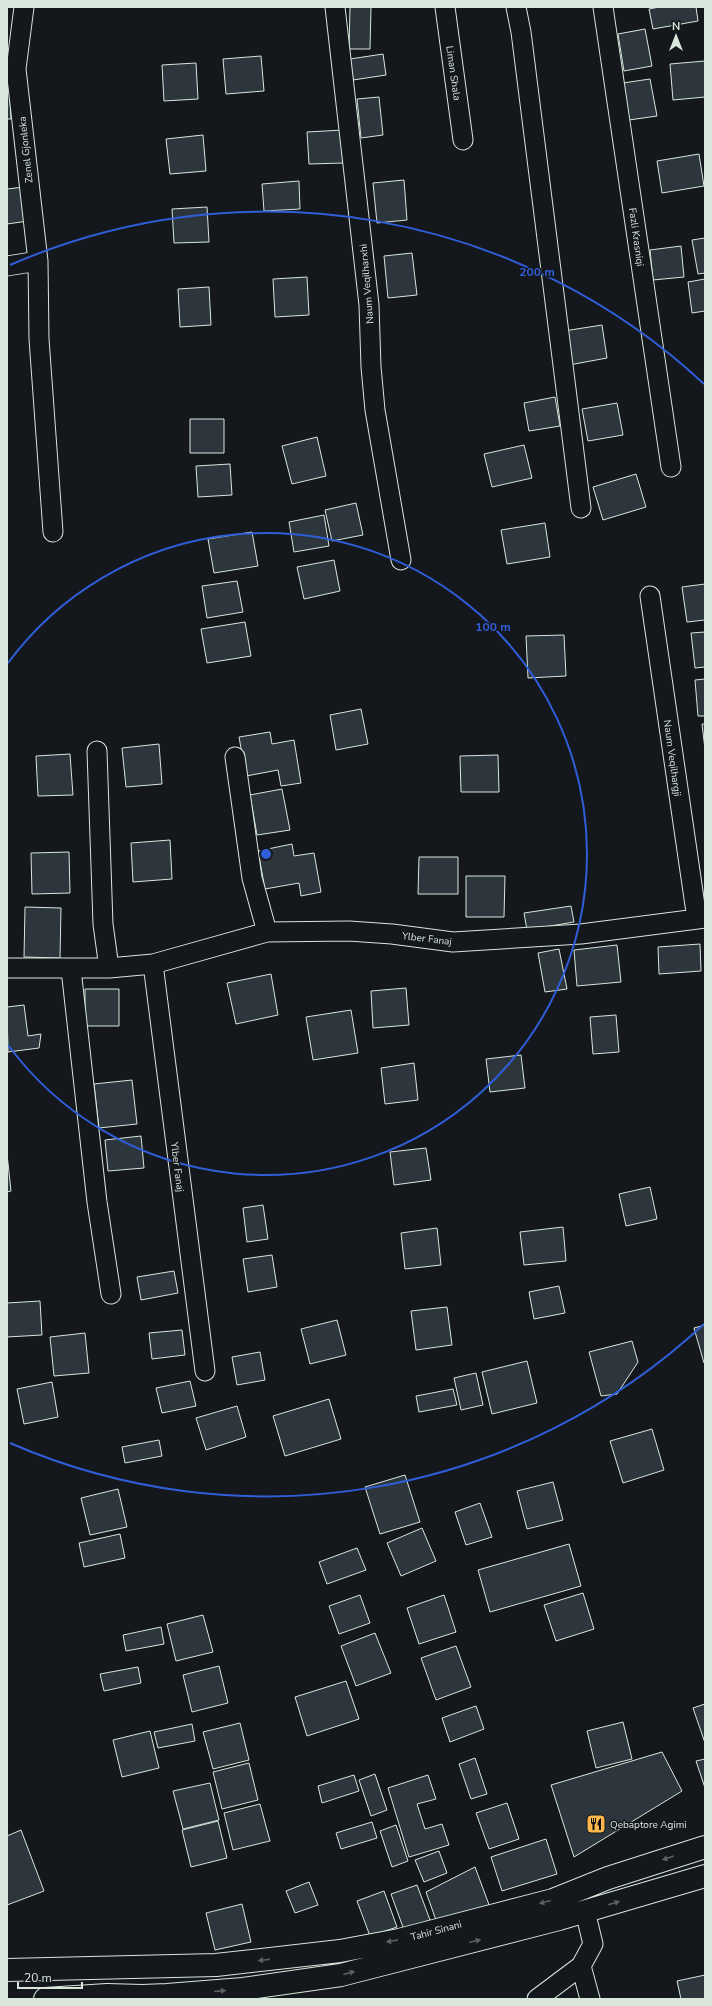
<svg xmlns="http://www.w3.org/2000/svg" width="712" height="2006" viewBox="0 0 712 2006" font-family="'Nunito Sans',sans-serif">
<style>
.building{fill:#2c363c;stroke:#d8e6dc}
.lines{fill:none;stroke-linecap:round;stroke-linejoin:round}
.minor-casing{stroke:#d8e6dc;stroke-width:21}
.primary-casing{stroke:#d8e6dc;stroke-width:24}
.minor{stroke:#14181c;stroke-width:19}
.primary{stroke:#14181c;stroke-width:22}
.oneway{fill:#59605f}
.ring{fill:none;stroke:#305dd8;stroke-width:2}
.labels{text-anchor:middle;stroke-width:3;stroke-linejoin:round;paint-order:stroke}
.street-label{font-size:10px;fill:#d8e6dc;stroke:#14181c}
.poi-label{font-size:10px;fill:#d8e6dc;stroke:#14181c;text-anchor:start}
.centre{fill:#305dd8;stroke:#14181c;stroke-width:2}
.ring-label{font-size:12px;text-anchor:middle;font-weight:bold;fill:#305dd8;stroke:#14181c;stroke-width:3;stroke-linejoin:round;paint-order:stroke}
</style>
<rect width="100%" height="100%" fill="#14181c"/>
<path class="building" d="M 350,7 L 371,7 L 370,49 L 349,49 Z
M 659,7 L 696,7 L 698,21 L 653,29 L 649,9 Z
M 645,29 L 652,66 L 624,71 L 618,34 Z
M 383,54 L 386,75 L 353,80 L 350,59 Z
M 261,56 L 264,91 L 226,94 L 223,59 Z
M 705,61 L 705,97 L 673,100 L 670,64 Z
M 196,63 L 198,99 L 164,101 L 162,65 Z
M 650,79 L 657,116 L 629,120 L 623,83 Z
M 7,83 L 9,83 L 11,119 L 7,119 Z
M 379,97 L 383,135 L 361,138 L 357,99 Z
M 343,130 L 344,163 L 309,164 L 307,132 Z
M 203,135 L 206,171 L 170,174 L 166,139 Z
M 699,154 L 704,186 L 662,193 L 657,161 Z
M 404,180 L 407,220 L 377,223 L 373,183 Z
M 299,181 L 300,209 L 264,211 L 262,184 Z
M 24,187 L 28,221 L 7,224 L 7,189 Z
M 207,207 L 209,242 L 174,243 L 172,209 Z
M 705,238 L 705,273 L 698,274 L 692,240 Z
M 681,246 L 684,277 L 653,280 L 650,250 Z
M 412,253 L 417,295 L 388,298 L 384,256 Z
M 307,277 L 309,315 L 275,317 L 273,279 Z
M 705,279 L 705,311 L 692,313 L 688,282 Z
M 209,287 L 211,325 L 180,327 L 178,289 Z
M 602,325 L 607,358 L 569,365 L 564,331 Z
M 555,397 L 560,426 L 529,431 L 524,403 Z
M 617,403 L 623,435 L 588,441 L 582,409 Z
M 190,419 L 224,419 L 224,453 L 190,453 Z
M 317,437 L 326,476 L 292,484 L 282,446 Z
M 524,445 L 532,478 L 492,487 L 484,454 Z
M 230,464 L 232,495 L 198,497 L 196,466 Z
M 636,474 L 646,507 L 603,520 L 593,487 Z
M 356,503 L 363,535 L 332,541 L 325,510 Z
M 324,515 L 329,546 L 294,552 L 289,522 Z
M 545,523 L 550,557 L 507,564 L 501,530 Z
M 252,532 L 258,566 L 214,573 L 208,539 Z
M 334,560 L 340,591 L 304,599 L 297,567 Z
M 237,581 L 243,612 L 207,618 L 202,586 Z
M 705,584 L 705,620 L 687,622 L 682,587 Z
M 245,622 L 251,656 L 207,663 L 201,629 Z
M 705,632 L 705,667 L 695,668 L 691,633 Z
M 564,635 L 566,676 L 528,678 L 526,636 Z
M 705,679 L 705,716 L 698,716 L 695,680 Z
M 361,709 L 368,744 L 336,750 L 330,715 Z
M 702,724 L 705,724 L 705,749 Z
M 270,732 L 272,744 L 294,740 L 301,783 L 281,786 L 278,770 L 246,776 L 239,737 Z
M 159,744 L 162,784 L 126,787 L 122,748 Z
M 70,754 L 73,795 L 38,796 L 36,756 Z
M 498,755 L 499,792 L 461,792 L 460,756 Z
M 282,789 L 290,830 L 257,835 L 250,795 Z
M 170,840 L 172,879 L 133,882 L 131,843 Z
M 292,844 L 294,856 L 314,853 L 321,892 L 301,896 L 299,883 L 265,889 L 258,851 Z
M 69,852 L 70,893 L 32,894 L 31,853 Z
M 419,857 L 458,857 L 458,894 L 418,894 Z
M 466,876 L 505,876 L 504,917 L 466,917 Z
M 571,906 L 574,922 L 527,930 L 524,913 Z
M 25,907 L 61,908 L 60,958 L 24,957 Z
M 700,944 L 701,971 L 659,974 L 658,947 Z
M 617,945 L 621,982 L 577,986 L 574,950 Z
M 559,949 L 567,989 L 545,992 L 538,953 Z
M 271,974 L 278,1015 L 236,1024 L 227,983 Z
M 406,988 L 409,1025 L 373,1028 L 371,991 Z
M 85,989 L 119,989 L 119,1026 L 85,1026 Z
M 24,1005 L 28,1036 L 41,1034 L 39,1048 L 8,1052 L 7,1007 Z
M 351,1010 L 358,1053 L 313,1060 L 306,1017 Z
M 616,1015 L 619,1052 L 593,1054 L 590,1017 Z
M 521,1055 L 525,1088 L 490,1092 L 486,1059 Z
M 414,1063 L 418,1100 L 385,1104 L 381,1068 Z
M 132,1080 L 137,1124 L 99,1128 L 94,1084 Z
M 141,1136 L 144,1168 L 108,1171 L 105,1140 Z
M 426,1148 L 431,1180 L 394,1185 L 390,1152 Z
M 7,1154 L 11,1191 L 7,1192 Z
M 650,1187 L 657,1219 L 626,1226 L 619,1194 Z
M 263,1205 L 268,1239 L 247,1242 L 243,1208 Z
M 563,1227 L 566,1261 L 524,1265 L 520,1232 Z
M 437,1228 L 441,1265 L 405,1269 L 401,1233 Z
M 272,1255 L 277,1287 L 248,1292 L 243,1259 Z
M 174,1271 L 178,1293 L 141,1300 L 137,1277 Z
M 559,1286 L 565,1313 L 534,1319 L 529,1292 Z
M 40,1301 L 42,1335 L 7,1337 L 7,1303 Z
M 447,1307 L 452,1345 L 416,1350 L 411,1311 Z
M 337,1320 L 346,1355 L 310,1364 L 301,1329 Z
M 705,1325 L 705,1362 L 704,1363 L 694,1328 Z
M 182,1330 L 185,1355 L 152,1359 L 149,1333 Z
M 85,1333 L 89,1373 L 54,1376 L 50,1337 Z
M 632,1341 L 638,1362 L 617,1394 L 601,1396 L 589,1352 Z
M 260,1352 L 265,1380 L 237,1385 L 232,1357 Z
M 527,1361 L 537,1403 L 492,1414 L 482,1372 Z
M 476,1373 L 483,1405 L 461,1410 L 454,1378 Z
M 190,1381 L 196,1406 L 162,1413 L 156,1388 Z
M 52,1382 L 58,1417 L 24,1424 L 17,1389 Z
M 453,1389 L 457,1405 L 419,1412 L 416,1396 Z
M 329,1399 L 341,1439 L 285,1456 L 273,1416 Z
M 237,1406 L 246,1437 L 206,1450 L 196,1418 Z
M 652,1429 L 664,1470 L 623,1483 L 610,1441 Z
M 159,1440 L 162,1456 L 125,1463 L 122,1447 Z
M 405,1475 L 420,1522 L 380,1534 L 365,1487 Z
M 553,1482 L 563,1520 L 527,1529 L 517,1491 Z
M 118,1489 L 127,1527 L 90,1535 L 81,1498 Z
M 480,1503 L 492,1537 L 466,1545 L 455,1512 Z
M 422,1528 L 436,1561 L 401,1576 L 387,1543 Z
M 120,1534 L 125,1558 L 84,1567 L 79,1543 Z
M 569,1544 L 581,1586 L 490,1612 L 478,1570 Z
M 357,1548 L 366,1570 L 327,1584 L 319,1562 Z
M 583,1593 L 594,1629 L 556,1641 L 544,1605 Z
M 360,1595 L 370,1623 L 339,1634 L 329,1606 Z
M 444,1595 L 456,1632 L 419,1644 L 407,1608 Z
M 203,1615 L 213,1652 L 176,1661 L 167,1624 Z
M 161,1627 L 164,1644 L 126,1651 L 123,1635 Z
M 375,1633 L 391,1673 L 356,1686 L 341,1646 Z
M 456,1646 L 471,1687 L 436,1700 L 421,1658 Z
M 219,1666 L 228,1703 L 192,1712 L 183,1675 Z
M 138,1667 L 141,1683 L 104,1691 L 100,1674 Z
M 346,1681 L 359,1719 L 307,1736 L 295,1697 Z
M 705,1704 L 705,1743 L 693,1708 Z
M 476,1706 L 484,1729 L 450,1742 L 442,1718 Z
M 623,1722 L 632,1759 L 596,1768 L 587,1731 Z
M 240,1723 L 249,1760 L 213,1769 L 203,1732 Z
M 192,1724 L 195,1741 L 158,1748 L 154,1732 Z
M 150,1731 L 159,1768 L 122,1777 L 113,1740 Z
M 662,1752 L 682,1791 L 574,1857 L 551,1785 Z
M 475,1758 L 487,1794 L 471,1799 L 459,1764 Z
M 705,1759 L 705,1788 L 696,1761 Z
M 249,1763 L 258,1800 L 222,1809 L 213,1772 Z
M 375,1774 L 387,1810 L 371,1816 L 359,1780 Z
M 354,1775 L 359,1791 L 322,1803 L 318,1786 Z
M 428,1775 L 436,1799 L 417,1804 L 425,1829 L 442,1824 L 449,1845 L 409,1857 L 388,1788 Z
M 210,1783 L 219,1820 L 183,1829 L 173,1791 Z
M 507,1803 L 519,1839 L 489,1849 L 476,1813 Z
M 260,1804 L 270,1841 L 233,1850 L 224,1813 Z
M 218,1821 L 227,1858 L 191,1867 L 182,1830 Z
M 372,1822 L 377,1838 L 341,1849 L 336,1833 Z
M 396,1825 L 408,1861 L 392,1867 L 380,1831 Z
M 21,1830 L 44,1891 L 7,1905 L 7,1836 Z
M 546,1839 L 557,1874 L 502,1891 L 491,1857 Z
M 439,1851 L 447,1873 L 424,1882 L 415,1860 Z
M 475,1867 L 491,1910 L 437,1923 L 426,1892 Z
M 309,1882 L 318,1905 L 295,1913 L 286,1891 Z
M 417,1885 L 430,1920 L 404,1930 L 391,1894 Z
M 384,1891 L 397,1927 L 370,1936 L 357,1901 Z
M 242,1904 L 251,1942 L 215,1950 L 206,1913 Z
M 705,1975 L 705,1999 L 681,1999 L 677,1981 Z"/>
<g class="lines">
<g class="minor-casing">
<path id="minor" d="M 335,7 L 369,305 L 371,367 L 375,410 L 401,560
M 445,7 L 463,140
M 516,7 L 521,32 L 581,508
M 603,7 L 671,467
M 38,261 L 39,339 L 53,532
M 7,266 L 38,261 L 16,69 L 24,7
M 650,596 L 697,919
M 97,751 L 103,924 L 109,968
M 235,757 L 252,878 L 267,932
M 153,964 L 205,1371
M 7,968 L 109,968 L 153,964 L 267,932 L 349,931 L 392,934 L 453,942 L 581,934 L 705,918
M 71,969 L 97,1202 L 111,1294
M 581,1966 L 590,1999
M 537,1999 L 581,1966 L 593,1944 L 585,1911"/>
</g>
<g class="primary-casing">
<path id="primary" d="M 7,1970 L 216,1965 L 340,1951 L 399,1940 L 553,1900 L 608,1878 L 705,1847
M 45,1999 L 107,1995 L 142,1996 L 167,1995 L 243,1989 L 341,1975 L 559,1919 L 705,1876"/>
</g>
<use href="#minor" class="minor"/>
<use href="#primary" class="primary"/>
</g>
<defs><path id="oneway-solid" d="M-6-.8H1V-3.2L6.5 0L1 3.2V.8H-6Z"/></defs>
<g class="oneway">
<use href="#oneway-solid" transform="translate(668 1858) rotate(161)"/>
<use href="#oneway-solid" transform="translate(545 1902) rotate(165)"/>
<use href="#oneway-solid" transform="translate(614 1903) rotate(-16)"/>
<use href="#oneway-solid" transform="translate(392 1941) rotate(169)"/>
<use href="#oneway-solid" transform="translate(475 1941) rotate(-14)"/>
<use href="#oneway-solid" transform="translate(264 1960) rotate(173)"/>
<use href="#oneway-solid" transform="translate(349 1973) rotate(-15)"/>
<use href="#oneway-solid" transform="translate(220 1991) rotate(-5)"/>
</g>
<g class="ring">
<path d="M8 663A321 321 0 1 1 8 1045"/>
<path d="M704 1324A642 642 0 0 1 10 1443M10 265A642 642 0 0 1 704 384"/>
</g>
<defs>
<g id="restaurant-square" transform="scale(1)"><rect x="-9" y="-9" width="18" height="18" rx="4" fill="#ffb74d" stroke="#14181c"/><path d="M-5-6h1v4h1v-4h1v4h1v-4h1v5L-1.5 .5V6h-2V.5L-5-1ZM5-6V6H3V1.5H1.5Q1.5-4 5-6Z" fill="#111"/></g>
</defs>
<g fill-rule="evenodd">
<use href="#restaurant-square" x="596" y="1824"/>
</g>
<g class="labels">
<g class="street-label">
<text transform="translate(454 73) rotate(82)" y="4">Liman Shala</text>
<text transform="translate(25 150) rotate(-96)" y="4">Zenel Gjonleka</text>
<text transform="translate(637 237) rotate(82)" y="4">Fazli Krasniqi</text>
<text transform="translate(366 284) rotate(-95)" y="4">Naum Veqilharxhi</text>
<text transform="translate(673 758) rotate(82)" y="4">Naum Veqilhargji</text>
<text transform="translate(427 938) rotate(7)" y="4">Ylber Fanaj</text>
<text transform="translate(178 1167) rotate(83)" y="4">Ylber Fanaj</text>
<text transform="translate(436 1930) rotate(-15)" y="4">Tahir Sinani</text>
</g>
<g class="poi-label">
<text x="610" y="1828">Qebaptore Agimi</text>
</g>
</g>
<circle cx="266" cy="854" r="6" class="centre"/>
<g class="ring-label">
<text x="537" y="276">200 m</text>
<text x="493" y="631">100 m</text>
</g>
<rect width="712" height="2006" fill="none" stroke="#d8e6dc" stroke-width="16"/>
<g transform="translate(676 36)" stroke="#14181c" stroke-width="3" paint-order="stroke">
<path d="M0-3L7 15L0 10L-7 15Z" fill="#d8e6dc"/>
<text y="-6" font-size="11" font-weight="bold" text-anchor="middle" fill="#d8e6dc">N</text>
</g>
<path d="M18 1982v6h64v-6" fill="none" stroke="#d8e6dc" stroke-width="2"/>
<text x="24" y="1982" font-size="12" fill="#d8e6dc" stroke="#14181c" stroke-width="3" paint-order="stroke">20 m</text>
</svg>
